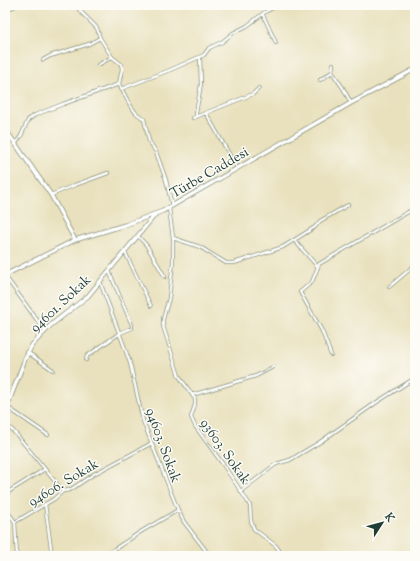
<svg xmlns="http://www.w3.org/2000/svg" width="420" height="561" viewBox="0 0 420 561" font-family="'Sorts Mill Goudy',serif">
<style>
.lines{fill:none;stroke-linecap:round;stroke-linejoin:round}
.minor-casing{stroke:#848f79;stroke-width:4}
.tertiary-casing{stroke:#848f79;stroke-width:5}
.minor{stroke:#fff;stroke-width:2.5}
.tertiary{stroke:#fff;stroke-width:3.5}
.labels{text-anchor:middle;stroke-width:3;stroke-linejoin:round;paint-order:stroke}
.street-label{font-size:14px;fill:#1f3d34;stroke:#fdfcf7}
</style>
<rect width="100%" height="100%" fill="#fdfcf7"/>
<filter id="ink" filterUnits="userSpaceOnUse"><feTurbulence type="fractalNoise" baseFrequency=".025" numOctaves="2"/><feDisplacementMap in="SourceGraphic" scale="8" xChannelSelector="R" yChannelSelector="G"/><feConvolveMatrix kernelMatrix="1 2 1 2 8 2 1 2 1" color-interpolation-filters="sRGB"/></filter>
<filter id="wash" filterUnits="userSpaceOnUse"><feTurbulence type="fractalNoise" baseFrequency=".012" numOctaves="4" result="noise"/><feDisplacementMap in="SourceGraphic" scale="16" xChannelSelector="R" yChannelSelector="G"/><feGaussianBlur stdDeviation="0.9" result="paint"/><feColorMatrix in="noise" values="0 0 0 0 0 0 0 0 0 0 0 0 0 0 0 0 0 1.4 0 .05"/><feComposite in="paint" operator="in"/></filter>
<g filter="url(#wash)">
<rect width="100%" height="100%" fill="#e9e1be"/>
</g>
<g filter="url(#ink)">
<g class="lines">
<g class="minor-casing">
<path id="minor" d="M 77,5 L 80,11 L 97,28 L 100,38 L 112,57 L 121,64 L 122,69 L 119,84 L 130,105 L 136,113 L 144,119 L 149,141 L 156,152 L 166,180 L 172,206
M 5,11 L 17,5
M 263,15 L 276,43
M 43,60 L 50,56 L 89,44 L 100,38
M 333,64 L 332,72 L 343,88 L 351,103
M 98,65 L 112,57
M 320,80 L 332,72
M 121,89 L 170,70 L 204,55 L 209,48 L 222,42 L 233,33 L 247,26 L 265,12 L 278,5
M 206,113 L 237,168
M 196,117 L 196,113 L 201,84 L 200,57
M 193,118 L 253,94 L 259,88
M 16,143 L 21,136 L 28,120 L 35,115 L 63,104 L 119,84
M 51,195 L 75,185 L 108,173
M 169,208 L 173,238 L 173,262 L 169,298 L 163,319 L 163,326 L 179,376 L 195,399 L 195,405 L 191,417 L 195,426 L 222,463 L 248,502 L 250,506 L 251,521 L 254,529 L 276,546 L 283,556
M 138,236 L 147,246 L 165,277
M 173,238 L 200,247 L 226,263 L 234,263 L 283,247 L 315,227 L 320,221 L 348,205
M 294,240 L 317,266
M 125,252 L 151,306
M 5,276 L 45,331
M 100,282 L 123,343 L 130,363 L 143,421 L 170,490 L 178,510 L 184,522 L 210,556
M 389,287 L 415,265
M 27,352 L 53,370
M 331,355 L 322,331 L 300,292 L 312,282 L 319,264 L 415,208
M 86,360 L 87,356 L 90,354 L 120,333 L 132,328 L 132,325 L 109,271
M 192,395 L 256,376 L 273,367
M 7,407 L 48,435
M 5,423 L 16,434 L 63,491
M 241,491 L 276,464 L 290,460 L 320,442 L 377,402 L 415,378
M 5,494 L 45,469
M 45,504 L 52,556
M 5,508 L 15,522
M 17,556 L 15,522 L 54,499 L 63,491 L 70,490 L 94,474 L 152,443
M 104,556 L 142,531 L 178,510
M 204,556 L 209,553"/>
</g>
<g class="tertiary-casing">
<path id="tertiary" d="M 5,129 L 51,195 L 75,240
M 5,275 L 75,240 L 125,225 L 163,211 L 351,103 L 415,69
M 5,412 L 25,359 L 32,345 L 51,325 L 88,296 L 155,215"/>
</g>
<use href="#minor" class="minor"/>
<use href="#tertiary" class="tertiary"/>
</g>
</g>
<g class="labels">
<g class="street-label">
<text transform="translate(209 172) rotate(-30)" y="5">Türbe Caddesi</text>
<text transform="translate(60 303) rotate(-43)" y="5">94601. Sokak</text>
<text transform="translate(164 445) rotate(70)" y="5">94603. Sokak</text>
<text transform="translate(226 451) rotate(55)" y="5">93603. Sokak</text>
<text transform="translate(63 482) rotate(-31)" y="5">94606. Sokak</text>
</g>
</g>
<rect width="420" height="561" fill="none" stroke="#fdfcf7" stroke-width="20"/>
<g transform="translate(382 523) rotate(54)" stroke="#fdfcf7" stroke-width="3" paint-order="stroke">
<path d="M0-3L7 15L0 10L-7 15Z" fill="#1f3d34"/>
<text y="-6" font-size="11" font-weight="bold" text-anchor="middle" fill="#1f3d34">K</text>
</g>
</svg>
